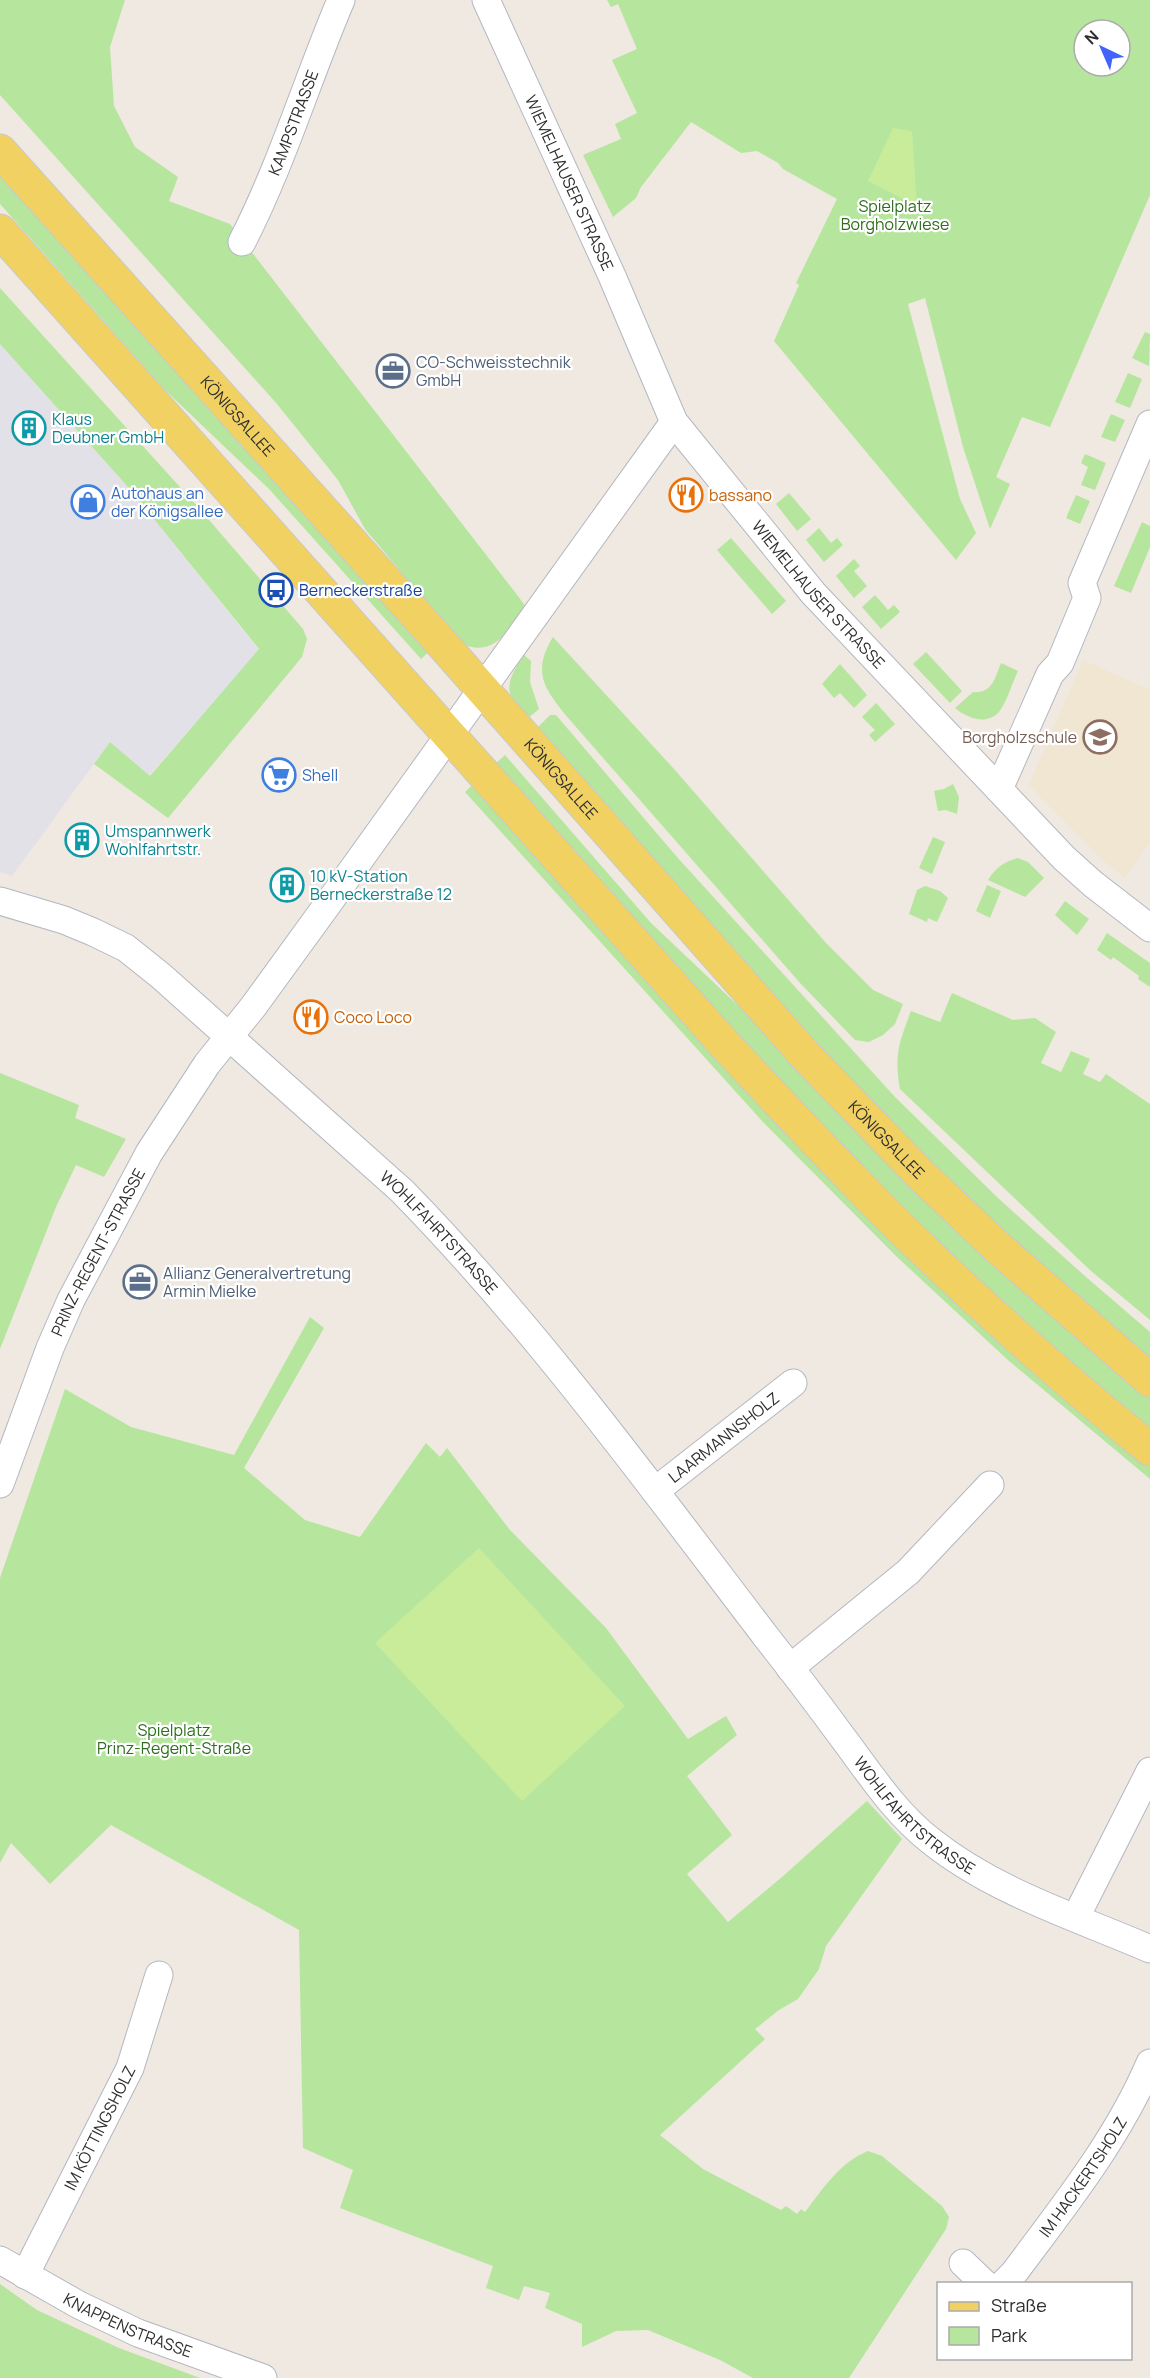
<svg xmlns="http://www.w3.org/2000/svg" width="1150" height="2378" viewBox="0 0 1150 2378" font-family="Manrope,sans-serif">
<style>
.industrial{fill:#e3e1e8}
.education{fill:#f0e6d1}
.green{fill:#b6e59e;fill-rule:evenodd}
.pitch{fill:#c9ec9a}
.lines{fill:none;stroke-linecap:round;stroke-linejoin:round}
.minor-casing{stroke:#b4b7c1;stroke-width:29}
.major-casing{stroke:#c9c9c9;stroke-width:35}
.minor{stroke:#fff;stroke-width:27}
.major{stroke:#f2d163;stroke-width:33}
.labels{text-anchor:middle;stroke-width:4.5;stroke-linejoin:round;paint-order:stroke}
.street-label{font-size:16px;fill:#2e2e2e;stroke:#fff}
.park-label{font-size:16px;fill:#2c6e1b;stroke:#fff}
.service-label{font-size:16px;fill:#4e5e75;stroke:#fff;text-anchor:start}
.culture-label{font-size:16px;fill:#0d838f;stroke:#fff;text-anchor:start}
.shop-label{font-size:16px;fill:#366cbe;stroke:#fff;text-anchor:start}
.food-label{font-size:16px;fill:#c56008;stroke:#fff;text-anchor:start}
.transit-label{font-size:16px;fill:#164399;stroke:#fff;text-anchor:start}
.education-label{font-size:16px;fill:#785e54;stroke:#fff;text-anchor:end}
</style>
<rect width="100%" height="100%" fill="#efe9e1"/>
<path class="industrial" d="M 0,344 L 128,487 L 259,650 L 149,776 L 110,742 L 12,876 L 0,872 Z"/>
<path class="education" d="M 1083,660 L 1150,690 L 1150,841 L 1125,878 L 1104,861 L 1029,785 Z"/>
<path class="green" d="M 0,0 L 125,0 L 110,47 L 114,106 L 135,147 L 178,177 L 169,201 L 230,224 L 518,596 L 526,607 C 509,629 495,658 462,644 L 365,529 L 338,480 L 277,404 L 0,95 Z
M 607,0 L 1150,0 L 1150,195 L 1050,427 L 1022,417 L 996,477 L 1010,484 L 990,529 L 963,447 L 925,298 L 908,304 L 960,499 L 976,533 L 956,560 L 774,341 L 799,285 L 796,283 L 837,199 L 783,169 L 778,163 L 757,151 L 741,153 L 691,122 L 641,187 L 636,198 L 613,217 L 583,155 L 621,139 L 615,124 L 637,113 L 612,60 L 637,49 L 618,4 L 611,7 ZM 1084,30 L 1120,30 L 1120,66 L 1084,66 Z
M 0,169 L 430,651 L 421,659 L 270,490 L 164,389 L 0,204 Z
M 0,288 L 198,507 L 303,629 L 307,639 L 302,657 L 168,818 L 94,764 L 110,742 L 150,776 L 259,649 L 128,487 L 0,344 Z
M 1145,332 L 1150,334 L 1149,366 L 1132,358 Z
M 1128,373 L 1142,379 L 1130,408 L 1115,402 Z
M 1111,414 L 1125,420 L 1115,442 L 1101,437 Z
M 1085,454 L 1106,463 L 1095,490 L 1081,485 L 1088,467 L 1081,463 Z
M 789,493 L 811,519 L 797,531 L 776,504 Z
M 1076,495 L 1090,501 L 1080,524 L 1066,518 Z
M 1142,522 L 1150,526 L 1150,547 L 1131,593 L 1114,586 Z
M 819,528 L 831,543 L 837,538 L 843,545 L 824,562 L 806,540 Z
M 731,538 L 786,601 L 772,614 L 717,550 Z
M 854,559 L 860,566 L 854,571 L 867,586 L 854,598 L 836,576 Z
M 875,595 L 888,610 L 894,605 L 900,612 L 881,629 L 862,607 Z
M 553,637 L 674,769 L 827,944 L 873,990 L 903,1004 L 895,1024 L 883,1035 L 869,1042 L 855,1040 L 800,983 L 569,719 C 545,690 531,673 553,637 Z
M 926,652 L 962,691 L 950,703 L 913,664 Z
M 524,655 L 531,661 L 530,682 L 539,709 L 527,719 C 503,693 505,683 524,655 Z
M 1001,663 L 1018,671 C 1013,681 1006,704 999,712 C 986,726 967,718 955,708 L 973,692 C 992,694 995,678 1001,663 Z
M 840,664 L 867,695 L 854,708 L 840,693 L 834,698 L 822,684 Z
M 876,703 L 895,724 L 875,742 L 869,735 L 875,730 L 862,717 Z
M 550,715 L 556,715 L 677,857 L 895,1097 L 998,1198 L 1086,1277 L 1150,1332 L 1150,1362 L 1090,1311 L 878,1112 L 536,729 Z
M 505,755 L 651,923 L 746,1013 L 880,1154 L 1101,1357 L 1150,1397 L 1150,1430 L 1086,1377 L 922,1230 L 807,1113 L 496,763 Z
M 953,784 L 959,797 L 957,814 L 946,810 L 938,811 L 934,791 L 944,789 Z
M 472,785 L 843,1194 L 1015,1353 L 1150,1465 L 1150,1479 L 1009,1361 L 897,1257 L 763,1122 L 465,792 Z
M 933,837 L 945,842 L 932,874 L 919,868 Z
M 1018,858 L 1028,862 L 1044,878 L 1025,897 L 988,880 C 996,867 1004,862 1018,858 Z
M 987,885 L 1001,891 L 990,918 L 976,911 Z
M 925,886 L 940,891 L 948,898 L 937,922 L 928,918 L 927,922 L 909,914 L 917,890 Z
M 1065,901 L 1089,919 L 1077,935 L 1055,915 Z
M 1107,933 L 1150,963 L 1150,987 L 1138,979 L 1139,976 L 1113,957 L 1111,960 L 1097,950 Z
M 952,993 L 1013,1020 L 1035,1018 L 1056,1032 L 1041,1063 L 1061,1072 L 1071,1051 L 1090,1059 L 1083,1074 L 1100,1082 L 1106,1074 L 1150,1104 L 1150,1320 L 1091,1271 L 900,1089 C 894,1054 899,1043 911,1011 L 940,1022 Z
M 0,1073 L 79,1105 L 75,1118 L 126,1139 L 104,1177 L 76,1165 L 56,1207 L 0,1349 Z
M 310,1317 L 324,1328 L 244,1468 L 305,1520 L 360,1537 L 426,1443 L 440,1457 L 447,1448 L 510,1530 L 606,1628 L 688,1739 L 726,1716 L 737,1735 L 687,1776 L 732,1835 L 687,1874 L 728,1922 L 782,1877 L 867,1801 L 902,1839 L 826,1946 L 819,1969 L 798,1999 L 779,2010 L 755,2029 L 765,2039 L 660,2135 L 703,2169 L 781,2210 L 786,2206 L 797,2214 L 801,2209 L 805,2212 C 823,2189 839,2163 868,2151 L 882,2156 L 942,2206 L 949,2217 L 946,2229 L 849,2378 L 753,2378 L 720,2360 L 648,2330 L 616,2331 L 582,2347 L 582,2324 L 545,2308 L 550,2293 L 524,2286 L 519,2300 L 486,2288 L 493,2266 L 340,2208 L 353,2170 L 303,2148 L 299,1930 L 111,1825 L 50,1884 L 11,1843 L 0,1863 L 0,1578 L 65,1389 L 131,1427 L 234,1455 Z
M 0,2284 L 37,2310 L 119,2348 L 200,2378 L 0,2378 Z"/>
<path class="pitch" d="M 893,128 L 912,131 L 917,206 L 868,181 Z
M 479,1548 L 625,1706 L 522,1801 L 375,1643 Z"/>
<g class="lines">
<g class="minor-casing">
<g id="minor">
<path id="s1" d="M 486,0 L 612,276 L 674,422 L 813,593 L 1064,858 L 1093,884 L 1150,928"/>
<path id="s2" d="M 242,242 C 282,164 307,80 341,0"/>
<path d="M 999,789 L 1050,674 L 1060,663 L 1087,598 L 1082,583 L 1150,424"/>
<path id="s3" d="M 0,901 L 64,920 L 93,932 L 126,948 L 161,976 L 402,1191 C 537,1329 650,1485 767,1638 C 793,1671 818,1704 843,1738 C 870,1774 895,1813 931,1841 C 995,1892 1076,1917 1150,1949"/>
<path id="s4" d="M 0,1484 L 50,1348 L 71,1300 L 149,1153 L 207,1064 L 253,1007 L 330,901 L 674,422"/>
<path id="s5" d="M 655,1491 L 793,1383"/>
<path d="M 790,1668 L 908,1572 L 990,1485"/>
<path d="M 1076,1917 L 1150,1771"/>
<path id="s6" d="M 0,2260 L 79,2305 L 138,2333 L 263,2378"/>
<path d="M 963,2263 L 985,2284"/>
<path id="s7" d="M 25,2275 L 130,2068 L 159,1975"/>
<path id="s8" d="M 1003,2284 L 1014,2273 C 1064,2206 1117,2140 1150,2063"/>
</g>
</g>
<g class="major-casing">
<g id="major">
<path id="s9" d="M 0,151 L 445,647 L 805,1055 L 919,1173 L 995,1245 L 1150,1380"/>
<path d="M 0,231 L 728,1048 C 789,1113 850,1179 914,1241 C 990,1314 1068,1383 1150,1449"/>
</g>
</g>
<use href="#minor" class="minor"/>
<use href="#major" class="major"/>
</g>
<defs>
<g id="office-ring" transform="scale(1.725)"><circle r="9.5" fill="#fff" stroke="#5c6f8a" stroke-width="1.5"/><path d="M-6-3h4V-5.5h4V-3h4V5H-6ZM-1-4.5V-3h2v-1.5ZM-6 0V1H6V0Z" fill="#5c6f8a"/></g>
<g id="building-ring" transform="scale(1.725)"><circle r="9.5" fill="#fff" stroke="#0f9aa8" stroke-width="1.5"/><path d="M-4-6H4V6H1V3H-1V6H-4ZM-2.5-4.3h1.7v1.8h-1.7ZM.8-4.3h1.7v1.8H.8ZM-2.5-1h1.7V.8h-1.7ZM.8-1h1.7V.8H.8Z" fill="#0f9aa8"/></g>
<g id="restaurant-ring" transform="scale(1.725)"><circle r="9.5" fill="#fff" stroke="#e8710a" stroke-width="1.5"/><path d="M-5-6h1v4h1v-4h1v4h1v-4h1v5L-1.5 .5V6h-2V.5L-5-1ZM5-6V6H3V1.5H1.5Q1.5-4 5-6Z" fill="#e8710a"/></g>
<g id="shop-ring" transform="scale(1.725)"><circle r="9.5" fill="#fff" stroke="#3f7fe0" stroke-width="1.5"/><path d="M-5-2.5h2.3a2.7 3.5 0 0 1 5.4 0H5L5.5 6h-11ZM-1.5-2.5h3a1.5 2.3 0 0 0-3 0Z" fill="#3f7fe0"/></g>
<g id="bus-ring" transform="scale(1.725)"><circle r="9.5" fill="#fff" stroke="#1a4fb4" stroke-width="1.5"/><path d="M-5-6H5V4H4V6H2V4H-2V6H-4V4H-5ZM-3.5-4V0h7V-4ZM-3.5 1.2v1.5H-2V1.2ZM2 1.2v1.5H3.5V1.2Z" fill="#1a4fb4"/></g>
<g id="school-ring" transform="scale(1.725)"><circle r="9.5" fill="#fff" stroke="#8d6e63" stroke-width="1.5"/><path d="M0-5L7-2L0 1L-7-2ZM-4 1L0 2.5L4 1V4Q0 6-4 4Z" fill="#8d6e63"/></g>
<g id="supermarket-ring" transform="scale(1.725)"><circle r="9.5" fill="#fff" stroke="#3f7fe0" stroke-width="1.5"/><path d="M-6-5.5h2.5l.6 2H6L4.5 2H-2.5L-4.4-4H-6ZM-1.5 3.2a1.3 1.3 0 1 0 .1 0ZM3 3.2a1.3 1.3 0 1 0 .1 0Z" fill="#3f7fe0"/></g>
</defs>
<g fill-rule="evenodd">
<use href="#office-ring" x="393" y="371"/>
<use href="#building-ring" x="29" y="428"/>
<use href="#restaurant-ring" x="686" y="495"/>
<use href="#shop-ring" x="88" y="502"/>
<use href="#bus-ring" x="276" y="590"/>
<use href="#school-ring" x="1100" y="737"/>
<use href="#supermarket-ring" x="279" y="775"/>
<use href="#building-ring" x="82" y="840"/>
<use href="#building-ring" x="287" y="885"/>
<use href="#restaurant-ring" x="311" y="1017"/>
<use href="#office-ring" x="140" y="1282"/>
</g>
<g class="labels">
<g class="street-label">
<text dy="6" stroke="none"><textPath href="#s2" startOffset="130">KAMPSTRASSE</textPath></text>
<text dy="6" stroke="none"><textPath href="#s1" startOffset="201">WIEMELHAUSER STRASSE</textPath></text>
<text dy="6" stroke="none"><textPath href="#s9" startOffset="356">KÖNIGSALLEE</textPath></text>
<text dy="6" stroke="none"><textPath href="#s1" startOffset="687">WIEMELHAUSER STRASSE</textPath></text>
<text dy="6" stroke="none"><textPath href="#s9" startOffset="842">KÖNIGSALLEE</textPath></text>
<text dy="6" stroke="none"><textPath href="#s9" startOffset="1328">KÖNIGSALLEE</textPath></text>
<text dy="6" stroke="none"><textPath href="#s3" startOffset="558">WOHLFAHRTSTRASSE</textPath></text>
<text dy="6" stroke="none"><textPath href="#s4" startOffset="252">PRINZ-REGENT-STRASSE</textPath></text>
<text dy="6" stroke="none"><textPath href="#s5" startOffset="87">LAARMANNSHOLZ</textPath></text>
<text dy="6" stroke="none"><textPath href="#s3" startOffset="1312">WOHLFAHRTSTRASSE</textPath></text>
<text dy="6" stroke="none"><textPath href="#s7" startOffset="165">IM KÖTTINGSHOLZ</textPath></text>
<text dy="6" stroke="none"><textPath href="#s8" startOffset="134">IM HACKERTSHOLZ</textPath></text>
<text dy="6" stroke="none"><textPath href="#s6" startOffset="144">KNAPPENSTRASSE</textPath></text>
</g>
<g class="park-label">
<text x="895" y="212">Spielplatz<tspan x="895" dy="18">Borgholzwiese</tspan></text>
<text x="174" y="1736">Spielplatz<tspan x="174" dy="18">Prinz-Regent-Straße</tspan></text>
</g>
<g class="service-label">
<text x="416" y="368">CO-Schweisstechnik<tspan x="416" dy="18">GmbH</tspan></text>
<text x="163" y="1279">Allianz Generalvertretung<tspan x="163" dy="18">Armin Mielke</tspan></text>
</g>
<g class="culture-label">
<text x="52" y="425">Klaus<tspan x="52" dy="18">Deubner GmbH</tspan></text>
<text x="105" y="837">Umspannwerk<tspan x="105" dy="18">Wohlfahrtstr.</tspan></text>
<text x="310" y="882">10 kV-Station<tspan x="310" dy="18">Berneckerstraße 12</tspan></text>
</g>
<g class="shop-label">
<text x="111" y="499">Autohaus an<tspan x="111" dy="18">der Königsallee</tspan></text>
<text x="302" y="781">Shell</text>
</g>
<g class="food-label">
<text x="709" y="501">bassano</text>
<text x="334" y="1023">Coco Loco</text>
</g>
<g class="transit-label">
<text x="299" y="596">Berneckerstraße</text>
</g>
<g class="education-label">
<text x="1077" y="743">Borgholzschule</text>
</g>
</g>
<rect x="937" y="2282" width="195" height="78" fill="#ffffff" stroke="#ababab" stroke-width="1.5"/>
<rect x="949" y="2302" width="30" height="9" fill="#f2d163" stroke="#ababab" stroke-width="1.5"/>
<text x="991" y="2312" font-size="18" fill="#2e2e2e">Straße</text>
<rect x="949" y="2327" width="30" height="18" fill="#b6e59e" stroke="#ababab" stroke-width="1.5"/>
<text x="991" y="2342" font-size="18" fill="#2e2e2e">Park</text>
<g transform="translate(1102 48) rotate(316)"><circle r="28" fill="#ffffff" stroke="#ababab" stroke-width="1.5"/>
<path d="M0-4.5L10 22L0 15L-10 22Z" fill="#4264fb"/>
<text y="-9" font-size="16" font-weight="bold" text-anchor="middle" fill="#2e2e2e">N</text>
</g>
</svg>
